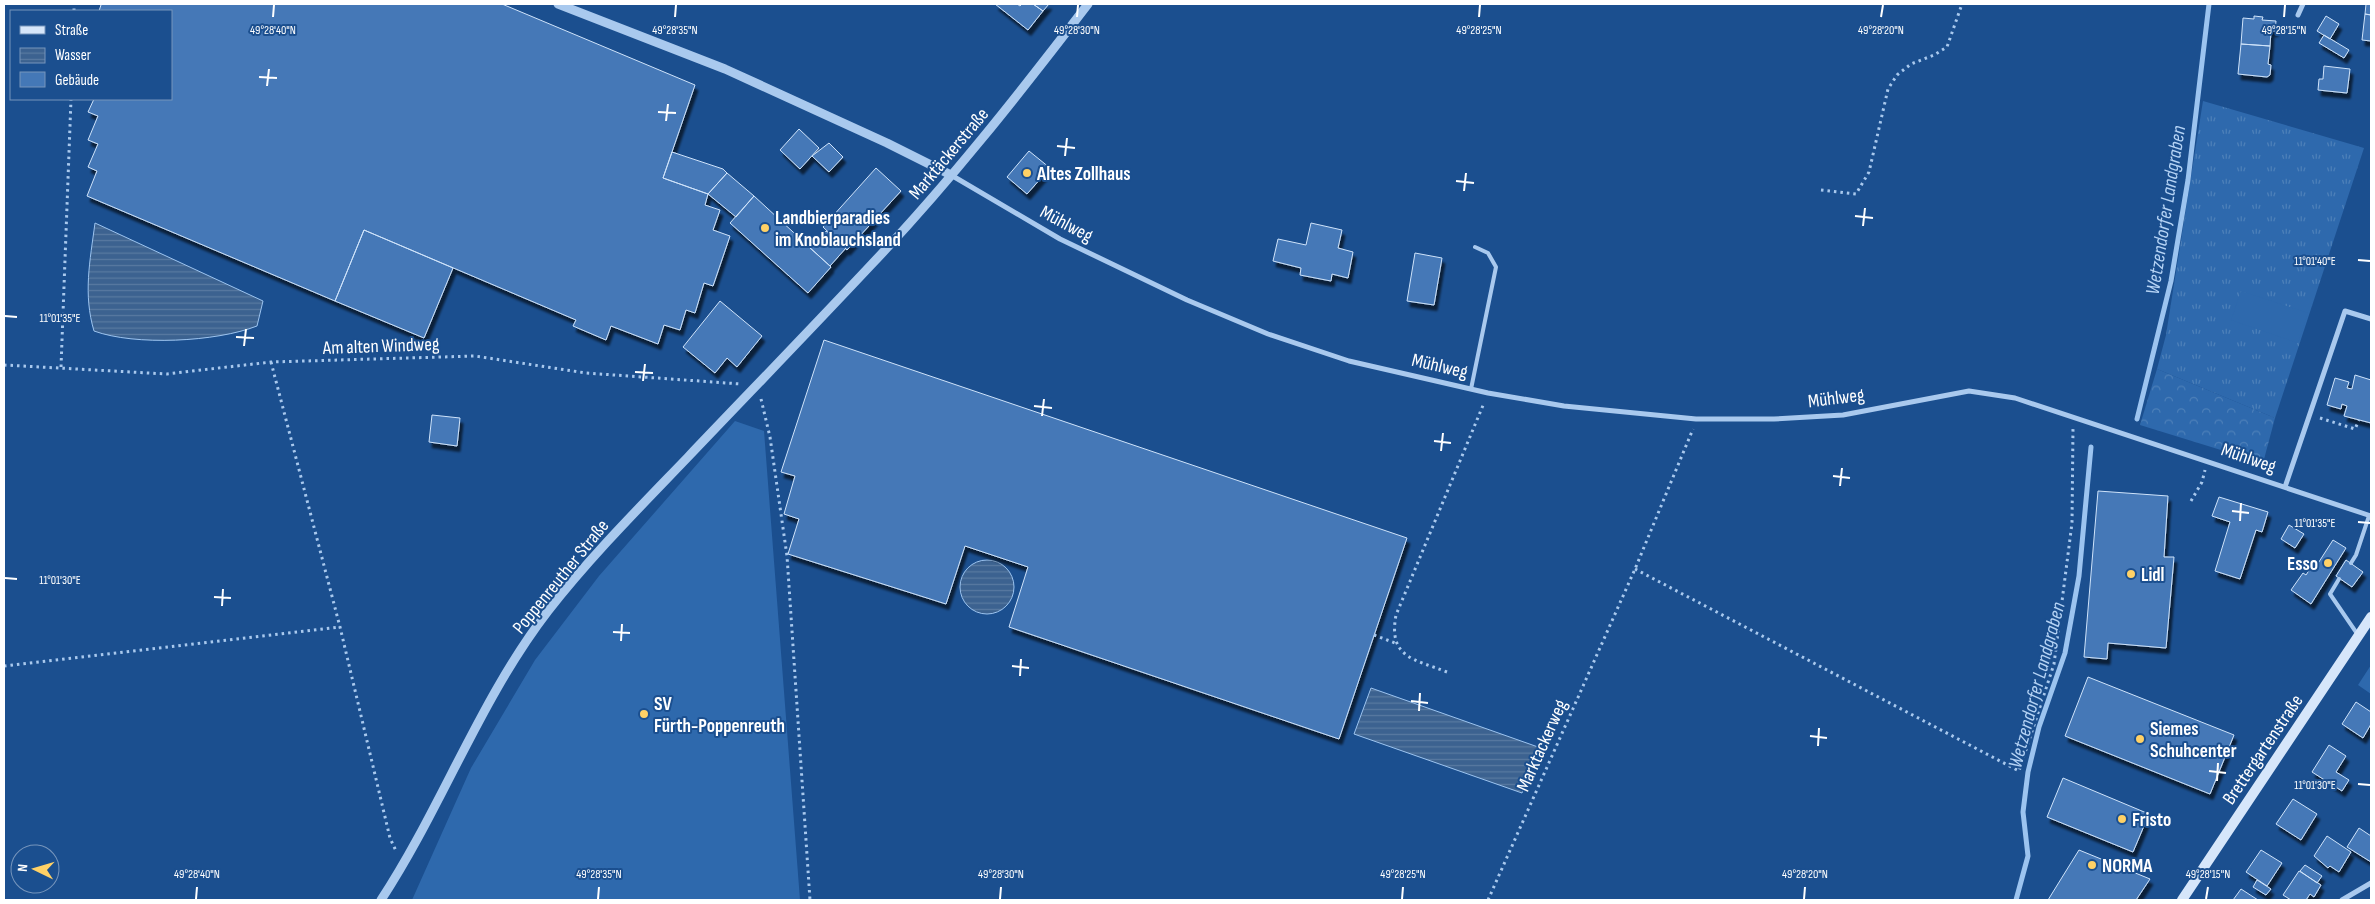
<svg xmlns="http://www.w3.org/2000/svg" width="2375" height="904" viewBox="0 0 2375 904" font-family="'Sofia Sans Condensed',sans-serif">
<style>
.grass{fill:url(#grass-tufts)}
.forest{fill:url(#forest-crowns)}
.garden{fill:#2e69ad}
.water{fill:url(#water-rules);stroke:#9cc4f0}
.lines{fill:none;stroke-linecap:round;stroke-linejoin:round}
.stream{stroke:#9cc4f0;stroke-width:5}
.building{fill:#4478b7;stroke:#cfe3fa;filter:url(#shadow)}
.path{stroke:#a9c9ee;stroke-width:3;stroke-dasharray:2.5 4;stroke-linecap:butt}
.service{stroke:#a9c9ee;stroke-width:4}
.minor{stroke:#a9c9ee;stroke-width:5}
.tertiary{stroke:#a9c9ee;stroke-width:9}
.secondary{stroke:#d6e6fa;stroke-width:10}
.ticks{fill:none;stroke:#fff;stroke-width:2}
.poi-dot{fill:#ffd166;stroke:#1b4f8f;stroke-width:2}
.labels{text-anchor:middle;stroke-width:4;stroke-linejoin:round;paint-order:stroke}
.street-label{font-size:19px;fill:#fff;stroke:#1b4f8f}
.poi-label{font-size:19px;font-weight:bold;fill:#fff;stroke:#1b4f8f;text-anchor:start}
.water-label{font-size:20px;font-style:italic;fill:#b5d3f5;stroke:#1b4f8f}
.ticks-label{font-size:12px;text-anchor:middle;fill:#fff;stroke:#1b4f8f;stroke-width:4;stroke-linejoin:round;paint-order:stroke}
</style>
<defs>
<pattern id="grass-tufts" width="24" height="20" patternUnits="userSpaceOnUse" patternTransform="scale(1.25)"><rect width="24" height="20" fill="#2e69ad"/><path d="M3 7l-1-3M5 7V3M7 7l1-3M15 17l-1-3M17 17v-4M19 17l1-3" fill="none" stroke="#4d80b9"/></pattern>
<pattern id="forest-crowns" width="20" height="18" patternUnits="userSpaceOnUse" patternTransform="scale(1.25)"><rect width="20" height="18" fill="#2e69ad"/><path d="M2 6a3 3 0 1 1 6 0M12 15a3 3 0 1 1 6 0" fill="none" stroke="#4d80b9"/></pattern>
<pattern id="water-rules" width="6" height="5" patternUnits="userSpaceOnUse" patternTransform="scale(1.25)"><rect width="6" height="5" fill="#3c6290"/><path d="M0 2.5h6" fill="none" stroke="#597aa1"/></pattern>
<filter id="shadow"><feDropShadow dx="3" dy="5.5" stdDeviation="1" flood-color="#0009"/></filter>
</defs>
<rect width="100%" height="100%" fill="#1b4f8f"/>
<path class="grass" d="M 2203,101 L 2364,148 L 2275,418 L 2157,369 L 2166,335 Z"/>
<path class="forest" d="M 2157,369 L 2275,418 L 2263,463 L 2140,425 Z"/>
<path class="garden" d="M 2241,291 L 2308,313 L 2298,343 L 2231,320 Z
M 735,421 L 764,431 L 800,900 L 412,900 L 471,768 L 535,660 L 599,576 Z
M 2371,665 L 2371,694 L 2358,685 Z"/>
<path class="water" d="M 95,223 L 263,301 L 257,326 C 216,342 135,346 94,331 C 83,294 90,261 95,223 Z
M960 587a27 27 0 1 1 54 0a27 27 0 1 1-54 0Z
M 1371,688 L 1538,747 L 1522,793 L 1354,734 Z"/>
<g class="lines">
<path class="stream" d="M 2137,419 L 2171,281 L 2188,180 L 2209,4
M 2016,900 L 2028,856 L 2023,812 L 2028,772 L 2039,727 L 2065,653 L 2079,576 L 2091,447"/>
</g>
<path class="building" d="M 98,4 L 502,4 L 695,85 L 663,178 L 708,194 L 705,205 L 720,210 L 713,230 L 730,236 L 713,286 L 704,283 L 695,313 L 686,310 L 680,330 L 664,325 L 658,344 L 611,326 L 606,340 L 573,326 L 576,320 L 364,230 L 335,301 L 87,196 L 97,171 L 88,167 L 98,144 L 88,140 L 98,116 L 88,112 L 94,99 L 171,99 L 171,11 L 99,11 L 101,5 Z
M 995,4 L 1017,4 L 1020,6 L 1022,4 L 1033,4 L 1043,11 L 1028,30 Z
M 1033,4 L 1049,4 L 1043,11 Z
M 2366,4 L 2371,4 L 2371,15 L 2365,14 Z
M 2365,14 L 2371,15 L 2371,41 L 2362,40 Z
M 2254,16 L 2263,17 L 2262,20 L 2276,21 L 2275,31 L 2271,31 L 2270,46 L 2241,44 L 2243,18 L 2254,19 Z
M 2326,16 L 2339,24 L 2330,39 L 2317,31 Z
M 2324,35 L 2349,50 L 2344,58 L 2319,43 Z
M 2241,44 L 2270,46 L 2268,64 L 2271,65 L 2270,75 L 2267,77 L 2238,74 Z
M 2324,66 L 2350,69 L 2347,93 L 2318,90 L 2319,79 L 2323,79 Z
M 799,129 L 819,148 L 800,169 L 780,150 Z
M 829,143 L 843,157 L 829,172 L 812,156 Z
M 1029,151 L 1050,168 L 1027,194 L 1007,177 Z
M 672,152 L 723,169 L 727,173 L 708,194 L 663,178 Z
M 876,168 L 901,191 L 847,250 L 823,227 Z
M 727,173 L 754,196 L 736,217 L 708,194 Z
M 754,196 L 831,267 L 808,293 L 730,223 Z
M 1311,223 L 1342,230 L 1338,248 L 1353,252 L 1348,278 L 1332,274 L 1331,281 L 1300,275 L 1301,268 L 1273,261 L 1278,239 L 1306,245 Z
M 364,230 L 453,268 L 424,338 L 335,301 Z
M 826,231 L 846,248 L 830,266 L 810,248 Z
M 1415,253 L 1442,258 L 1434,305 L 1407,301 Z
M 720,301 L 762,336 L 737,367 L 727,358 L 715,373 L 683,347 Z
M 824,340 L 1407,538 L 1339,739 L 1009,627 L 1028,567 L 965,546 L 946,604 L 788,554 L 799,519 L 784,514 L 795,476 L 781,472 Z
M 2355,375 L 2371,380 L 2371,423 L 2344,416 L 2347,406 L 2342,404 L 2341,409 L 2327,405 L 2335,378 L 2349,382 L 2347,388 L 2352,389 Z
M 432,415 L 460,418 L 457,446 L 429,442 Z
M 2098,491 L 2168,496 L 2164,557 L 2174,557 L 2166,648 L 2108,643 L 2107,659 L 2084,657 Z
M 2219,497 L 2268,512 L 2262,532 L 2256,530 L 2240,579 L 2215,571 L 2230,522 L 2212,516 Z
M 2289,525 L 2304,534 L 2295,548 L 2281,539 Z
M 2333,540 L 2346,548 L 2311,604 L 2291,590 L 2303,573 L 2306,575 L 2312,566 L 2315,568 Z
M 2346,560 L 2363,572 L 2352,587 L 2336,576 Z
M 2088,677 L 2234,735 L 2210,794 L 2065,736 Z
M 2356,702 L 2371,712 L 2371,724 L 2363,738 L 2342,724 Z
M 2329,745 L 2346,756 L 2336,772 L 2349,780 L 2342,791 L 2312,772 Z
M 2063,778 L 2149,814 L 2133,852 L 2047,817 Z
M 2293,799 L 2317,814 L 2301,840 L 2276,824 Z
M 2359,828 L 2371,836 L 2371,862 L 2347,847 Z
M 2327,836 L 2351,852 L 2339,872 L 2330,866 L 2328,868 L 2314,856 Z
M 2079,850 L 2150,879 L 2136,900 L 2048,900 Z
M 2261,850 L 2282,863 L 2267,886 L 2246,872 Z
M 2305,865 L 2322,876 L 2317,883 L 2300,871 Z
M 2299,871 L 2321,885 L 2314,897 L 2310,894 L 2306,900 L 2291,900 L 2283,895 Z
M 2257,880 L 2271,889 L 2266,895 L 2253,887 Z
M 2241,889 L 2258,900 L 2233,900 Z"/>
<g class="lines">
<path class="path" d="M 74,11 L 74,4
M 1821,190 L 1856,194 L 1869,172 L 1888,89 L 1897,75 L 1911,64 L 1934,55 L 1947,47 L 1962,4
M 271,362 L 340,627 L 390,838 L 396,851
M 4,365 L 167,374 L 271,362 L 475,356 L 586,373 L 741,384
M 61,367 L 71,99
M 761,399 L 770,437 L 787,556 L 810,900
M 2320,418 L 2355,429 L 2359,420
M 2191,501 L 2202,482 L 2205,470
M 1635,569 L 2019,771 L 2054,664 L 2072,523 L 2073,428
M 1374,635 L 1395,643
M 4,666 L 340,627
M 1447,672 C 1414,659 1388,658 1396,615 L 1484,403
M 1488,900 L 1635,569 L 1693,429"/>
<path class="service" d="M 1471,389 L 1496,267 L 1488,253 L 1475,247
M 2351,563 L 2356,555 L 2369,516
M 2339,579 L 2330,594 L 2358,635"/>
<path class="minor" d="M 2298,15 L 2303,4
M 951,175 L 1060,239 L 1187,300 L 1268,334 L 1349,361 L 1488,393 L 1564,406 L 1696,419 L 1774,419 L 1843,415 L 1969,391 L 2015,398 L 2371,516
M 2285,487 L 2345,311 L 2371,319
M 2342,900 L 2371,883"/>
<path class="tertiary" d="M 558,4 L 725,69 L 887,143 L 951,175
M 381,900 C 442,807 480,699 548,611 C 591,556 640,507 688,457 C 749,393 810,330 871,265 C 949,183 1019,94 1088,4"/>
<path class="secondary" d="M 2182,900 L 2371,617"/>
</g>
<path class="ticks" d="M 273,17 L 274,5M 675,17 L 676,5M 1077,17 L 1078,5M 1479,17 L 1480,5M 1881,17 L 1883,5M 2284,17 L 2285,5M 259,77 L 277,78M 267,86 L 269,69M 658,112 L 676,113M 666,121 L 668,104M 1057,146 L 1075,148M 1065,156 L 1067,138M 1456,181 L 1474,183M 1464,191 L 1466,173M 1855,216 L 1873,218M 1863,226 L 1865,208M 2358,260 L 2370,261M 5,316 L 17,317M 236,337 L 254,338M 244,346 L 246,329M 635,372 L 653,373M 643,381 L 645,364M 1034,406 L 1052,408M 1042,416 L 1044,399M 1434,441 L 1451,443M 1441,451 L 1443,433M 1833,476 L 1850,478M 1840,486 L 1842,468M 2232,511 L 2249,513M 2240,521 L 2241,503M 2358,522 L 2370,523M 5,578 L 17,579M 214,597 L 231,598M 222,606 L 223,589M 613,632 L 630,633M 621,641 L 622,624M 1012,666 L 1029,668M 1020,676 L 1021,659M 1411,701 L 1428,703M 1419,711 L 1420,693M 1810,736 L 1827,738M 1818,746 L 1819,728M 2209,771 L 2226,773M 2217,781 L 2218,763M 2358,784 L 2370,785M 196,899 L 197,887M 598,899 L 599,887M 1000,899 L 1001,887M 1402,899 L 1403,887M 1804,899 L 1805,887M 2206,899 L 2208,887"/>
<g class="poi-dot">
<circle cx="1027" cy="173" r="5"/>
<circle cx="765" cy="228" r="5"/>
<circle cx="2328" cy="563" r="5"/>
<circle cx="2131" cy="574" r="5"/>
<circle cx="644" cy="714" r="5"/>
<circle cx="2140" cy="739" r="5"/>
<circle cx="2122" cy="819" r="5"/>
<circle cx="2092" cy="865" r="5"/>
</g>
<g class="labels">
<g class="street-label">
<text transform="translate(948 153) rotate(-50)" y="7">Marktäckerstraße</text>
<text transform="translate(1067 223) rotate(28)" y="7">Mühlweg</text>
<text transform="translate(381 345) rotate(-2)" y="7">Am alten Windweg</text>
<text transform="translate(1440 365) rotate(13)" y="7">Mühlweg</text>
<text transform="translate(1836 397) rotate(-7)" y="7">Mühlweg</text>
<text transform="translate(2249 457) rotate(19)" y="7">Mühlweg</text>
<text transform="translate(560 576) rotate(-51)" y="7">Poppenreuther Straße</text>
<text transform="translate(1541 745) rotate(-66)" y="7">Marktackerweg</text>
<text transform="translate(2262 749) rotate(-56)" y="7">Brettergartenstraße</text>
</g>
<g class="poi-label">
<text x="1037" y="180">Altes Zollhaus</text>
<text x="775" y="224">Landbierparadies<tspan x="775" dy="22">im Knoblauchsland</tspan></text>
<text x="2318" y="570" text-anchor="end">Esso</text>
<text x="2141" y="581">Lidl</text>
<text x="654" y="710">SV<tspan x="654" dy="22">Fürth-Poppenreuth</tspan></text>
<text x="2150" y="735">Siemes<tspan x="2150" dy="22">Schuhcenter</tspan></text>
<text x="2132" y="826">Fristo</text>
<text x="2102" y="872">NORMA</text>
</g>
<g class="water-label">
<text transform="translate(2165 210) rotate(-81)" y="7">Wetzendorfer Landgraben</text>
<text transform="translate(2036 685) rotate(-75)" y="7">Wetzendorfer Landgraben</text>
</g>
</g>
<g class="ticks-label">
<text x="273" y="34">49°28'40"N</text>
<text x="675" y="34">49°28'35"N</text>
<text x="1077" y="34">49°28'30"N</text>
<text x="1479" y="34">49°28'25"N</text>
<text x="1881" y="34">49°28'20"N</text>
<text x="2284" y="34">49°28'15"N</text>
<text x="2315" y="265">11°01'40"E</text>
<text x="60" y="322">11°01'35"E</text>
<text x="2315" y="527">11°01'35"E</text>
<text x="60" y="584">11°01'30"E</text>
<text x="2315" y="789">11°01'30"E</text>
<text x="197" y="878">49°28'40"N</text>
<text x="599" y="878">49°28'35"N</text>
<text x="1001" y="878">49°28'30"N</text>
<text x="1403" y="878">49°28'25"N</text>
<text x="1805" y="878">49°28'20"N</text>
<text x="2208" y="878">49°28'15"N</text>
</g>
<rect width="2375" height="904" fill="none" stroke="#ffffff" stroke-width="10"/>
<rect x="10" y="10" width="162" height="90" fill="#1b4f8f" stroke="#7695bc"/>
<rect x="20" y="26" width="25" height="8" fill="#d6e6fa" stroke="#7695bc"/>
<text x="55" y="35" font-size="15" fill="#ffffff">Straße</text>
<rect x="20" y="48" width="25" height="15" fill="url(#water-rules)" stroke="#7695bc"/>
<text x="55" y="60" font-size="15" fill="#ffffff">Wasser</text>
<rect x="20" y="72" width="25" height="15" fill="#4478b7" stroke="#7695bc"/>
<text x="55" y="85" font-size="15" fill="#ffffff">Gebäude</text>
<g transform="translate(35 869) rotate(275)"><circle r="24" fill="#1b4f8f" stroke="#7695bc"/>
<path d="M0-4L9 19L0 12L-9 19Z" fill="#ffd166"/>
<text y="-8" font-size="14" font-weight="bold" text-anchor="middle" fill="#ffffff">N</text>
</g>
</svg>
